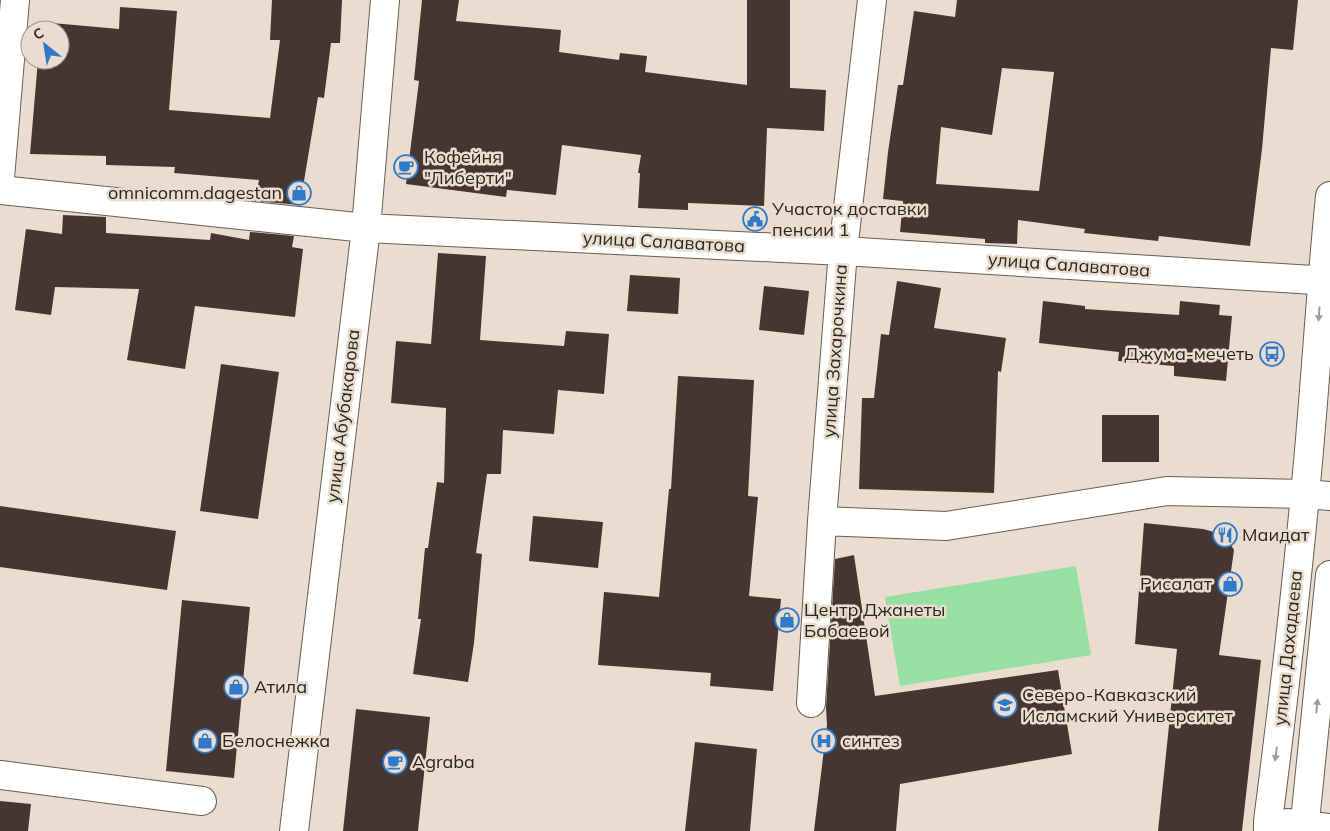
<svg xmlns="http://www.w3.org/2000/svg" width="1330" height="831" viewBox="0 0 1330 831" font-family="Mulish,sans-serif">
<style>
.green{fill:#98dfa3}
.building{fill:#463632;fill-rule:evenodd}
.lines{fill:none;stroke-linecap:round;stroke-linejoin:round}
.minor-casing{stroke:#695d52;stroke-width:30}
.major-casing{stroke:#695d52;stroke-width:30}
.minor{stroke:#fff;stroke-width:28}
.major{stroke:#fff;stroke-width:28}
.oneway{fill:#a09d9b}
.labels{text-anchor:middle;stroke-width:5;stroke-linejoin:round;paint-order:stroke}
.poi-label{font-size:18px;fill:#2b2621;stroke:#eadccf;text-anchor:start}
.street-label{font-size:18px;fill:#2b2621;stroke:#eadccf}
</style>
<rect width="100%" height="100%" fill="#eadccf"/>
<path class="green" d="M 1076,566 L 1091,655 L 900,686 L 885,597 Z"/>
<path class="building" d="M 272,0 L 342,0 L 340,43 L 331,43 L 324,98 L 318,97 L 300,205 L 255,201 L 259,180 L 174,173 L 175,167 L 106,165 L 106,156 L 30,154 L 38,60 L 60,60 L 60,30 L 40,30 L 41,22 L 119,29 L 120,7 L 177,11 L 169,110 L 270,118 L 280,40 L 270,40 Z
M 422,0 L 459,0 L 456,21 L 561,30 L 559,52 L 619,60 L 620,53 L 647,56 L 645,72 L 747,85 L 747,0 L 790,0 L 790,88 L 826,90 L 824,131 L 767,128 L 764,206 L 688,203 L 688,210 L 638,208 L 640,173 L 638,173 L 641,155 L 562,145 L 556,195 L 507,190 L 506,197 L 406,184 L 419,81 L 414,80 Z
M 957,0 L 1298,0 L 1293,50 L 1271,48 L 1262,149 L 1250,246 L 1159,236 L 1158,241 L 1084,233 L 1085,229 L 1018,220 L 1017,244 L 985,243 L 985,239 L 900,232 L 903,201 L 883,199 L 888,152 L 898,85 L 903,85 L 914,11 L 955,17 ZM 1002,68 L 1054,72 L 1039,191 L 936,184 L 941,127 L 992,135 Z
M 63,215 L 106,217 L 106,233 L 210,240 L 211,233 L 249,240 L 250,232 L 294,236 L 292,247 L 303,249 L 295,317 L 195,306 L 185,369 L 127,360 L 139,289 L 55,287 L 51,315 L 15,310 L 26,229 L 62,234 Z
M 438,253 L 486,256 L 480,340 L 564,346 L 566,331 L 609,334 L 604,394 L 558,390 L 554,434 L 503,430 L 501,474 L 487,474 L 476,553 L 482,554 L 474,643 L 468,682 L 413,674 L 421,619 L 418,619 L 425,548 L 428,548 L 437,482 L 444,483 L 446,408 L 391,403 L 396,341 L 431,344 Z
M 630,275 L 680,278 L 678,314 L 627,311 Z
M 897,281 L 941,288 L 934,328 L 1006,338 L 1001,372 L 998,371 L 994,493 L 859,489 L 862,398 L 874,398 L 881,334 L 889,335 Z
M 764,286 L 809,291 L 804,335 L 759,330 Z
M 1043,301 L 1085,306 L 1085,309 L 1179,315 L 1180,301 L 1220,305 L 1219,315 L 1232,316 L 1226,381 L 1174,376 L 1174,366 L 1118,361 L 1119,352 L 1039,343 Z
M 221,364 L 279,372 L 258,519 L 200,511 Z
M 678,376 L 754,380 L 748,496 L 758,497 L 749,596 L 781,599 L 773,691 L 710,686 L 711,673 L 598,665 L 604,592 L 659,597 L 669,489 L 671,489 Z
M 1102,415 L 1159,415 L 1159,462 L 1102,462 Z
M 0,506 L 176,531 L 167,590 L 0,567 Z
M 533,516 L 603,522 L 598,568 L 529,561 Z
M 1144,523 L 1203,529 L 1225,535 L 1234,550 L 1219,655 L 1261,660 L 1242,831 L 1158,831 L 1177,649 L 1135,644 Z
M 854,555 L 875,696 L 1058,670 L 1072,754 L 900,784 L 896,831 L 814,831 L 827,725 L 826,707 L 835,559 Z
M 182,600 L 250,607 L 234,778 L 166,771 Z
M 356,709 L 430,717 L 418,831 L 343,831 Z
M 695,742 L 757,749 L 750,831 L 685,831 Z
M 0,801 L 31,804 L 28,831 L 0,831 Z"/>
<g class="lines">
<g class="minor-casing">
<path id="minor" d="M 0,178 L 15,0
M 0,190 L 366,228 L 843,251 L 1330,281
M 822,521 L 946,526 L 1167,491 L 1305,494 L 1330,496
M 811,703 L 822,521 L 843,251 L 872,0
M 0,775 L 202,801
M 294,831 L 366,228 L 385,0"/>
</g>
<g class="major-casing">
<path id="major" d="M 1287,823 L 1330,828
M 1268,831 L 1268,821 C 1282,712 1295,603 1305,494 C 1315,394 1320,295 1330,196
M 1304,831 L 1330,575"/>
</g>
<use href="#minor" class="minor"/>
<use href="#major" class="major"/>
</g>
<defs><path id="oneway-solid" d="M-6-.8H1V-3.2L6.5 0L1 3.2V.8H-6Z" transform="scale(1.25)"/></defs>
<g class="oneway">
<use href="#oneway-solid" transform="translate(1319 314) rotate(94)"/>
<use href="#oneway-solid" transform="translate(1317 706) rotate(-84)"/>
<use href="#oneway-solid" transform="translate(1276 754) rotate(97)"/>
</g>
<defs>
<g id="cafe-ring" transform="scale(1.25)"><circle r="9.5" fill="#eadccf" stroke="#2e79c9" stroke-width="1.5"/><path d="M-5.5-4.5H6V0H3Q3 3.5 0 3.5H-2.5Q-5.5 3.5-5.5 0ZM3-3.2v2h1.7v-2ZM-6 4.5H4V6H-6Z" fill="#2e79c9"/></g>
<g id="shop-ring" transform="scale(1.25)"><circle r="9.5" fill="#eadccf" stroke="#2e79c9" stroke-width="1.5"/><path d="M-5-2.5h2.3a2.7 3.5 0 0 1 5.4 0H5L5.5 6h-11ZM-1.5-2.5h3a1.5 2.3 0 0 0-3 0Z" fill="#2e79c9"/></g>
<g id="civic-ring" transform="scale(1.25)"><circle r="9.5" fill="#eadccf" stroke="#2e79c9" stroke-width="1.5"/><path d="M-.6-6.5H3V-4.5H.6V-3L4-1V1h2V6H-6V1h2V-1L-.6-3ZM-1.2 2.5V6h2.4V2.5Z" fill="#2e79c9"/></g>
<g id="bus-ring" transform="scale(1.25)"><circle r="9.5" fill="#eadccf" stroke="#2e79c9" stroke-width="1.5"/><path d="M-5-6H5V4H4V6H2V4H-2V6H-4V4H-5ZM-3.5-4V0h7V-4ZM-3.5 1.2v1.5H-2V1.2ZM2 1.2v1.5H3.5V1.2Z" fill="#2e79c9"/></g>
<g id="restaurant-ring" transform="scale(1.25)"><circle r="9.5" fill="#eadccf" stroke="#2e79c9" stroke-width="1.5"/><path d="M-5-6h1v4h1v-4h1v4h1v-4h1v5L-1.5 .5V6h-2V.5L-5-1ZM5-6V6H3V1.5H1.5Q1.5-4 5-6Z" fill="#2e79c9"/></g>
<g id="university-ring" transform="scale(1.25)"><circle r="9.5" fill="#eadccf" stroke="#2e79c9" stroke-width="1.5"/><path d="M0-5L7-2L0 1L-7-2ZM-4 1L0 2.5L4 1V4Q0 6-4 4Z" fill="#2e79c9"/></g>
<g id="hospital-ring" transform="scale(1.25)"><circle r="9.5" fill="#eadccf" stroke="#2e79c9" stroke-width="1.5"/><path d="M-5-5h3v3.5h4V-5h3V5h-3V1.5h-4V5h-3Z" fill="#2e79c9"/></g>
</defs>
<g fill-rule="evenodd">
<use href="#cafe-ring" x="406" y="167"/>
<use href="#shop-ring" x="299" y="193"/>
<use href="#civic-ring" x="755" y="219"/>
<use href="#bus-ring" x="1272" y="354"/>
<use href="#restaurant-ring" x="1225" y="535"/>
<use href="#shop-ring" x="1230" y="584"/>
<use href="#shop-ring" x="787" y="620"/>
<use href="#shop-ring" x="236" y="687"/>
<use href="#university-ring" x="1005" y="705"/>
<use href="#shop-ring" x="205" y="741"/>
<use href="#hospital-ring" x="824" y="741"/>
<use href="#cafe-ring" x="395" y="762"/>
</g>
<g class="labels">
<g class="poi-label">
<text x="424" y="163">Кофейня<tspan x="424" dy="21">"Либерти"</tspan></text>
<text x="282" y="199" text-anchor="end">omnicomm.dagestan</text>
<text x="772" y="215">Участок доставки<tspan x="772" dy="21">пенсии 1</tspan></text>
<text x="1254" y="360" text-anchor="end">Джума-мечеть</text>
<text x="1242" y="541">Маидат</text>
<text x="1212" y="590" text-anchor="end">Рисалат</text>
<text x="804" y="616">Центр Джанеты<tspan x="804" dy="21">Бабаевой</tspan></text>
<text x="254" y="693">Атила</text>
<text x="1022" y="701">Северо-Кавказский<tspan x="1022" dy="21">Исламский Университет</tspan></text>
<text x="222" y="747">Белоснежка</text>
<text x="842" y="747">синтез</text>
<text x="412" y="768">Agraba</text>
</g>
<g class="street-label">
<text transform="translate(664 242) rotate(3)" y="6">улица Салаватова</text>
<text transform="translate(1069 265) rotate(4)" y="6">улица Салаватова</text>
<text transform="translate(835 351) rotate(-86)" y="6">улица Захарочкина</text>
<text transform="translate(343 416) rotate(-83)" y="6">улица Абубакарова</text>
<text transform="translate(1288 648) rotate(-84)" y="6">улица Дахадаева</text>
</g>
</g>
<g transform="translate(45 45) rotate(330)"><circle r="24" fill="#eadccf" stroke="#9e9389"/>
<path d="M0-4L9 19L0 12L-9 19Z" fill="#2e79c9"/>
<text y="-8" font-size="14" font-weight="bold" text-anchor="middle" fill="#2b2621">С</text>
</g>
</svg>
